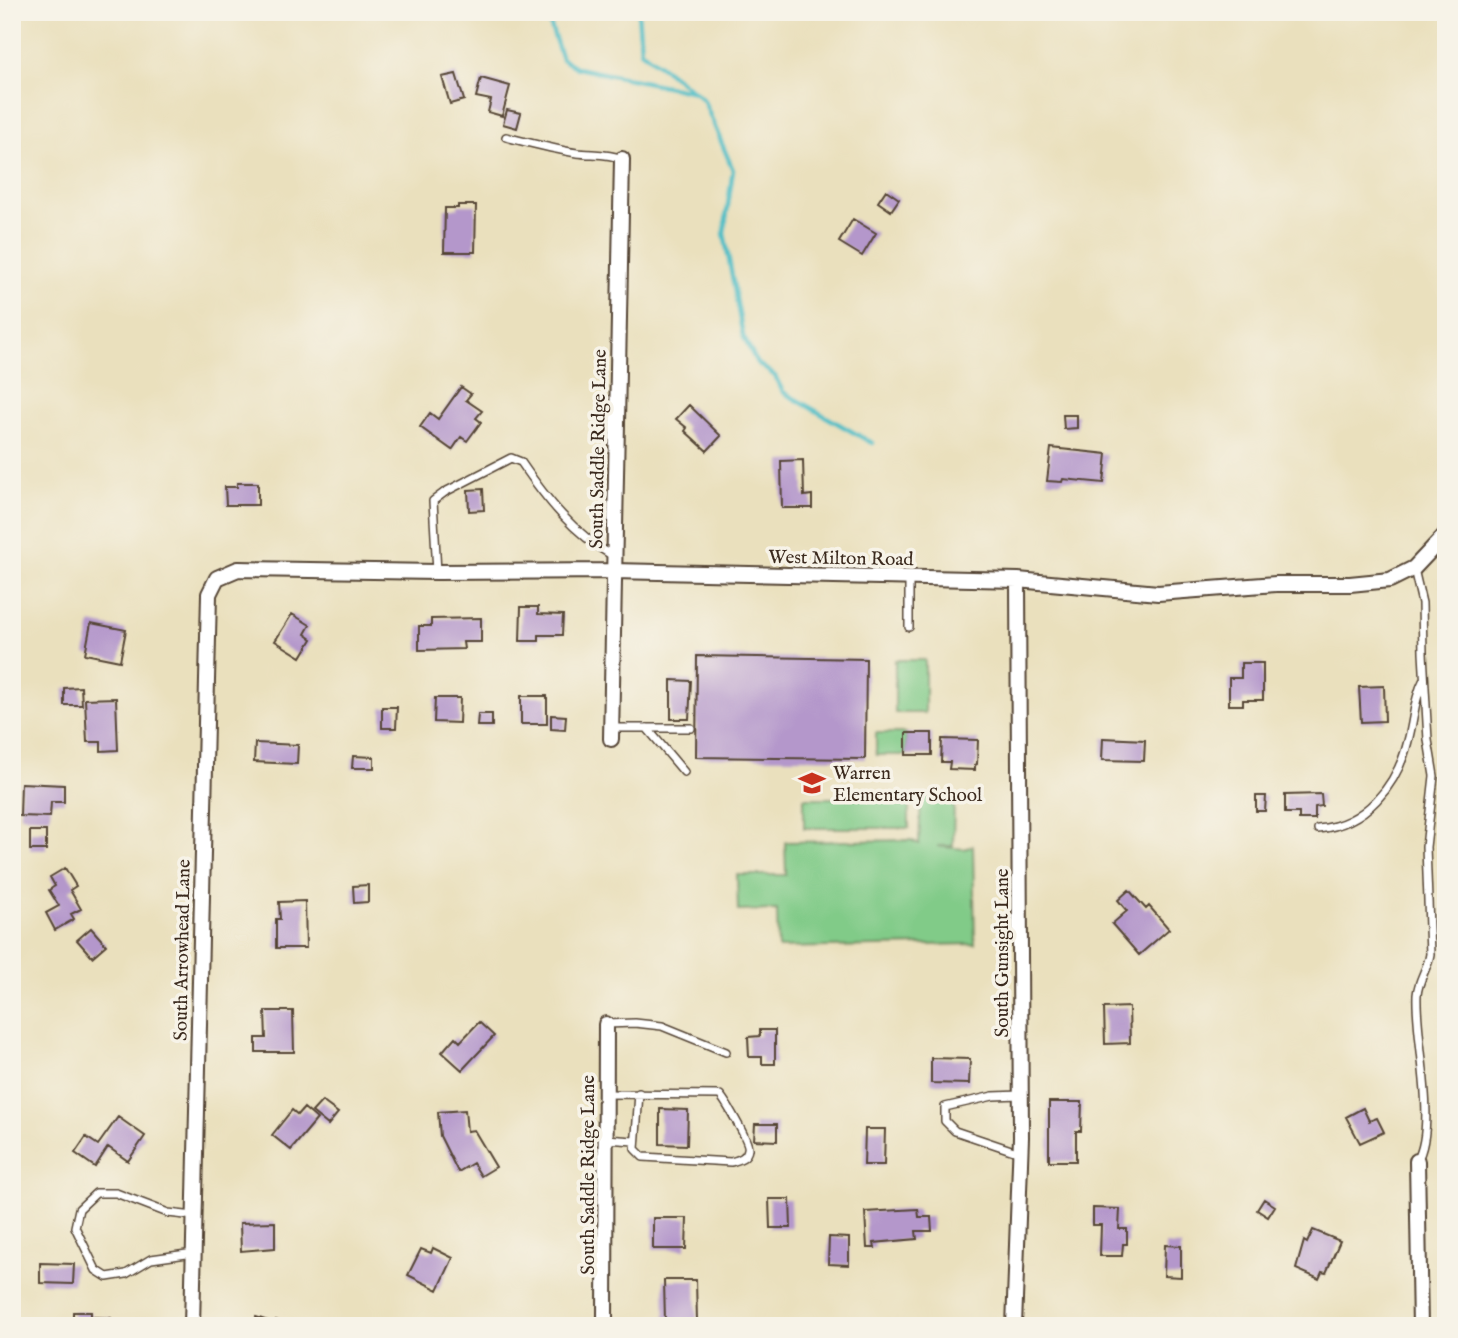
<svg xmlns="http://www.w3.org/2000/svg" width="1458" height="1338" viewBox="0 0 1458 1338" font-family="'IM FELL English',serif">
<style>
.green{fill:#81cb88;stroke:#5e7a53;stroke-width:2}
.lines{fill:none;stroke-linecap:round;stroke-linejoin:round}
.stream{stroke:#50bec6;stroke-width:4.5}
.building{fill:#b497cb}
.lane-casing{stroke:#554536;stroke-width:10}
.street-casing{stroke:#554536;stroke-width:18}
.lane{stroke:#fff;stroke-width:7}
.street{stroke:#fff;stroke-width:14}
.labels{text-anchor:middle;stroke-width:7;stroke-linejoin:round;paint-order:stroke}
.street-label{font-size:19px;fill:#3b2a1e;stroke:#f7f3e8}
.poi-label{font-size:19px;fill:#3b2a1e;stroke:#f7f3e8;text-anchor:start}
</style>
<rect width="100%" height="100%" fill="#f7f3e8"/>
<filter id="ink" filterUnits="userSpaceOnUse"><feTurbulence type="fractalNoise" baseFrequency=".0143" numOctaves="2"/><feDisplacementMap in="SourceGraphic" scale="14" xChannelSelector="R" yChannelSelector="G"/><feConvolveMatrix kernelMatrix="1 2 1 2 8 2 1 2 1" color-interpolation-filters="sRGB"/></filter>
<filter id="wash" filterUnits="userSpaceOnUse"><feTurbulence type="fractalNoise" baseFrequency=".00686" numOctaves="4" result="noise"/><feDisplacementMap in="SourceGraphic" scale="28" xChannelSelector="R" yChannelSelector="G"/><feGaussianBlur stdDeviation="1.57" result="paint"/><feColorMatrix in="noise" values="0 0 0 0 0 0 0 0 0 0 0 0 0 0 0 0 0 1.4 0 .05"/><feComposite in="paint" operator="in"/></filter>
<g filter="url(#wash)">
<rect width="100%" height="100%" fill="#eae0bd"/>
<path class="green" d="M 895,660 L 925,660 L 925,713 L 895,713 Z
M 876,733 L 906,733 L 906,755 L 876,755 Z
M 921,797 L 954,798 L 953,846 L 937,846 L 964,849 L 973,846 L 975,944 L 778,948 L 777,910 L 738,911 L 737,875 L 786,875 L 785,842 L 911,840 L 919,844 Z
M 804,798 L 909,798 L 909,828 L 804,828 Z"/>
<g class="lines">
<path class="stream" d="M 546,12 L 562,59 L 577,68 L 695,92 L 704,101 L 733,170 L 724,233 L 743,336 L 757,363 L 775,376 L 783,392 L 872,443
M 638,12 L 641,51 L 693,91"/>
</g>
<g id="blocks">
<path class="building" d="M 456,74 L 464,100 L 450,104 L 442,77 Z
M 481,78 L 510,86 L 502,116 L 488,112 L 491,100 L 476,97 Z
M 507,110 L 521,113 L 517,128 L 503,124 Z
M 886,190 L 899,199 L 891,211 L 878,202 Z
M 458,205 L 476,205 L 475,252 L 444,252 L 445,208 L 458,208 Z
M 853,219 L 876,233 L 862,256 L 839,242 Z
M 461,387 L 471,394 L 466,400 L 482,411 L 476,418 L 481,422 L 467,441 L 461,437 L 452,450 L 420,427 L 430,413 L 438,419 Z
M 689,405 L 721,436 L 707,451 L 685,431 L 687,428 L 676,419 Z
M 1063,415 L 1077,415 L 1077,428 L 1064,429 Z
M 1051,448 L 1107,454 L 1104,483 L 1063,479 L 1062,482 L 1047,481 Z
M 803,460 L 804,496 L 812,495 L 812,508 L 782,508 L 781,461 Z
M 237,483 L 258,483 L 258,505 L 226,505 L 225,487 L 237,487 Z
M 483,489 L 484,510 L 469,511 L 468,490 Z
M 521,607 L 538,607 L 538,614 L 563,615 L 562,635 L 539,635 L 539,641 L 520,641 Z
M 292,614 L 310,625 L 305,634 L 312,639 L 301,657 L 275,641 Z
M 481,618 L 481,642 L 463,642 L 464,649 L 419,650 L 419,626 L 431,626 L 431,619 Z
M 91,623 L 126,630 L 120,661 L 85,654 Z
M 697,656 L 866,659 L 865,759 L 696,757 Z
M 1241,663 L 1263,663 L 1263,700 L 1243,700 L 1243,705 L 1229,705 L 1229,678 L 1241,678 Z
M 671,680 L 691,681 L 689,719 L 671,719 Z
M 1384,686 L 1385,721 L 1361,722 L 1359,687 Z
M 81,687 L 82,705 L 64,705 L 64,688 Z
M 521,696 L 547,696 L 547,724 L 521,724 Z
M 116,698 L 118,750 L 101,751 L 101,742 L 87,742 L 85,699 Z
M 435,698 L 460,698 L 459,723 L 434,722 Z
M 382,707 L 397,707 L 396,728 L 382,728 Z
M 478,714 L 492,714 L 492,726 L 477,726 Z
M 551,715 L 566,716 L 565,730 L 551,729 Z
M 906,733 L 932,733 L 932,755 L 906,755 Z
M 1103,738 L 1145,740 L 1144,761 L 1102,760 Z
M 942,739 L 978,740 L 977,764 L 975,765 L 975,770 L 949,769 L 950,762 L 941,762 Z
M 255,743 L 298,745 L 297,764 L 254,762 Z
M 353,756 L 374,757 L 374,768 L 352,768 Z
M 21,783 L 64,785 L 64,802 L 51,802 L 50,817 L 20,816 Z
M 1321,794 L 1322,806 L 1315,807 L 1315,819 L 1299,819 L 1299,813 L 1285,813 L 1285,795 Z
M 1256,796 L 1266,796 L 1265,811 L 1256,811 Z
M 30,831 L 46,831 L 46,850 L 30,850 Z
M 65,868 L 76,886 L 70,890 L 81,909 L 71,914 L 74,919 L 55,930 L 46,913 L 59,906 L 49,890 L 55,886 L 50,877 Z
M 368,885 L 368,902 L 354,903 L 353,886 Z
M 1129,890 L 1146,909 L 1149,906 L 1169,929 L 1139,955 L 1112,924 L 1127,911 L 1118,900 Z
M 305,901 L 306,948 L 276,948 L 276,919 L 280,919 L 279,902 Z
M 91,928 L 106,945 L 92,957 L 77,940 Z
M 1129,1007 L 1130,1043 L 1105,1044 L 1104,1008 Z
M 265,1011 L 293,1011 L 294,1052 L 256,1052 L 256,1038 L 266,1038 Z
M 479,1022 L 494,1036 L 462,1070 L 442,1052 L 455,1037 L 460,1042 Z
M 760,1030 L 775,1030 L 775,1064 L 762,1064 L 762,1057 L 749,1057 L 748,1037 L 760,1036 Z
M 931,1058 L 970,1059 L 969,1084 L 931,1083 Z
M 322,1101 L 338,1113 L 328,1125 L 312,1112 Z
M 1049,1102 L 1082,1102 L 1081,1131 L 1076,1131 L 1076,1161 L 1049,1161 Z
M 304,1108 L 317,1119 L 291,1150 L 272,1135 L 292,1110 L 298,1115 Z
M 1363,1108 L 1369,1121 L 1377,1118 L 1384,1132 L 1360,1143 L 1346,1117 Z
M 660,1109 L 688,1110 L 687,1145 L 660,1144 Z
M 465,1110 L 467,1131 L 474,1130 L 496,1167 L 481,1176 L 473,1163 L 458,1172 L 440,1136 L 438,1112 Z
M 118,1117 L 145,1136 L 128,1161 L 108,1147 L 95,1167 L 75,1153 L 86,1137 L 98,1145 Z
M 755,1124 L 777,1124 L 777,1141 L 754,1140 Z
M 865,1129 L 885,1129 L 884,1165 L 864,1165 Z
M 769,1199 L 790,1199 L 791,1228 L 770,1228 Z
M 1264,1199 L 1275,1206 L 1268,1217 L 1257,1210 Z
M 1093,1208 L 1120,1209 L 1119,1229 L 1127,1229 L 1127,1244 L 1123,1244 L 1122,1256 L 1100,1256 L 1101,1225 L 1093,1225 Z
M 918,1209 L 919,1217 L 931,1217 L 932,1231 L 916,1231 L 917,1239 L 874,1243 L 875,1248 L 867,1248 L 865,1212 Z
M 653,1218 L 687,1218 L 686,1249 L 653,1249 Z
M 275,1222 L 275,1248 L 241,1251 L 240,1223 Z
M 1313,1230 L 1340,1241 L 1326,1273 L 1322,1272 L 1319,1279 L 1296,1269 L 1304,1241 L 1307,1243 Z
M 829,1237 L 849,1238 L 849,1265 L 828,1264 Z
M 1165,1245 L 1181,1246 L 1181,1277 L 1164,1276 Z
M 433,1248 L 453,1258 L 438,1290 L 408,1275 L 421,1249 L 431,1253 Z
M 40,1263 L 74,1264 L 73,1284 L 40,1283 Z
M 664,1280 L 696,1280 L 697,1321 L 665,1321 Z
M 73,1312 L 91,1312 L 91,1317 L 111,1318 L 111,1326 L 73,1326 Z
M 256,1317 L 274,1323 L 276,1320 L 290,1326 L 253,1326 Z"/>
</g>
</g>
<g filter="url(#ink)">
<use href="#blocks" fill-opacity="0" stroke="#554536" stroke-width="2"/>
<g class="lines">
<g class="lane-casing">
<path id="lane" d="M 506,137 C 530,143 553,149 577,153 C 593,155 607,153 622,159
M 1414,569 L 1422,603 L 1423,653 L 1428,740 L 1434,776 L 1426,847 L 1430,954 C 1428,968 1418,980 1417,995 C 1415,1039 1438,1124 1417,1161
M 437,572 L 433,501 L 445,492 L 511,458 L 521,462 C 547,500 573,533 613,556
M 909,627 L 909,577
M 611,728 L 691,728
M 647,728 L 684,772
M 1318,829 C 1365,825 1397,786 1408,741 C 1414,720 1414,698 1424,679
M 606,1024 L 635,1023 L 662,1026 L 726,1052
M 606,1094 L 720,1095 C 725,1101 750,1142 748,1149 C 747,1158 738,1160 731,1162 L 643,1157 L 635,1149 L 639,1093
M 1020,1095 L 993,1096 L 945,1107 L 945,1121 L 955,1131 L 1020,1153
M 606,1139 L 634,1141
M 194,1253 L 151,1259 L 126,1274 L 107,1277 L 96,1270 L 75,1227 L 79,1209 L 96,1193 L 116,1193 L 168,1213 L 194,1216"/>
</g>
<g class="street-casing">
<path id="street" d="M 611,739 L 622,159
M 1417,1161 L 1420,1326
M 192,1326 L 209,594 L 217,578 L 238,569 L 437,572 L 613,571 L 1018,580 L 1158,593 L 1276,584 L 1350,584 L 1390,580 L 1414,568 L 1446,534
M 605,1326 L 606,1024
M 1014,1326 L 1021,1137 L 1018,580"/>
</g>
<use href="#lane" class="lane"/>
<use href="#street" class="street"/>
</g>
</g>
<defs>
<g id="school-bare" transform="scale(2.1)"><path d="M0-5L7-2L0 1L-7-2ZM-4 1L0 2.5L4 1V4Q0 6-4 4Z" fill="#c8321e" stroke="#f7f3e8" stroke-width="2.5" paint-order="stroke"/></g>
</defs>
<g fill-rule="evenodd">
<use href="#school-bare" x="812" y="783"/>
</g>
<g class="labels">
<g class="street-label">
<text transform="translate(597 449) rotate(-89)" y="7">South Saddle Ridge Lane</text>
<text transform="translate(841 557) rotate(1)" y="7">West Milton Road</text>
<text transform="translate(181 950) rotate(-89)" y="7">South Arrowhead Lane</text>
<text transform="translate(1001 953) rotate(-90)" y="7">South Gunsight Lane</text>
<text transform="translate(587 1175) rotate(-90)" y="7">South Saddle Ridge Lane</text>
</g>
<g class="poi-label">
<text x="833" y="779">Warren<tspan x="833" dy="22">Elementary School</tspan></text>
</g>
</g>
<rect width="1458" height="1338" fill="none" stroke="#f7f3e8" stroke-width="42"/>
</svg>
